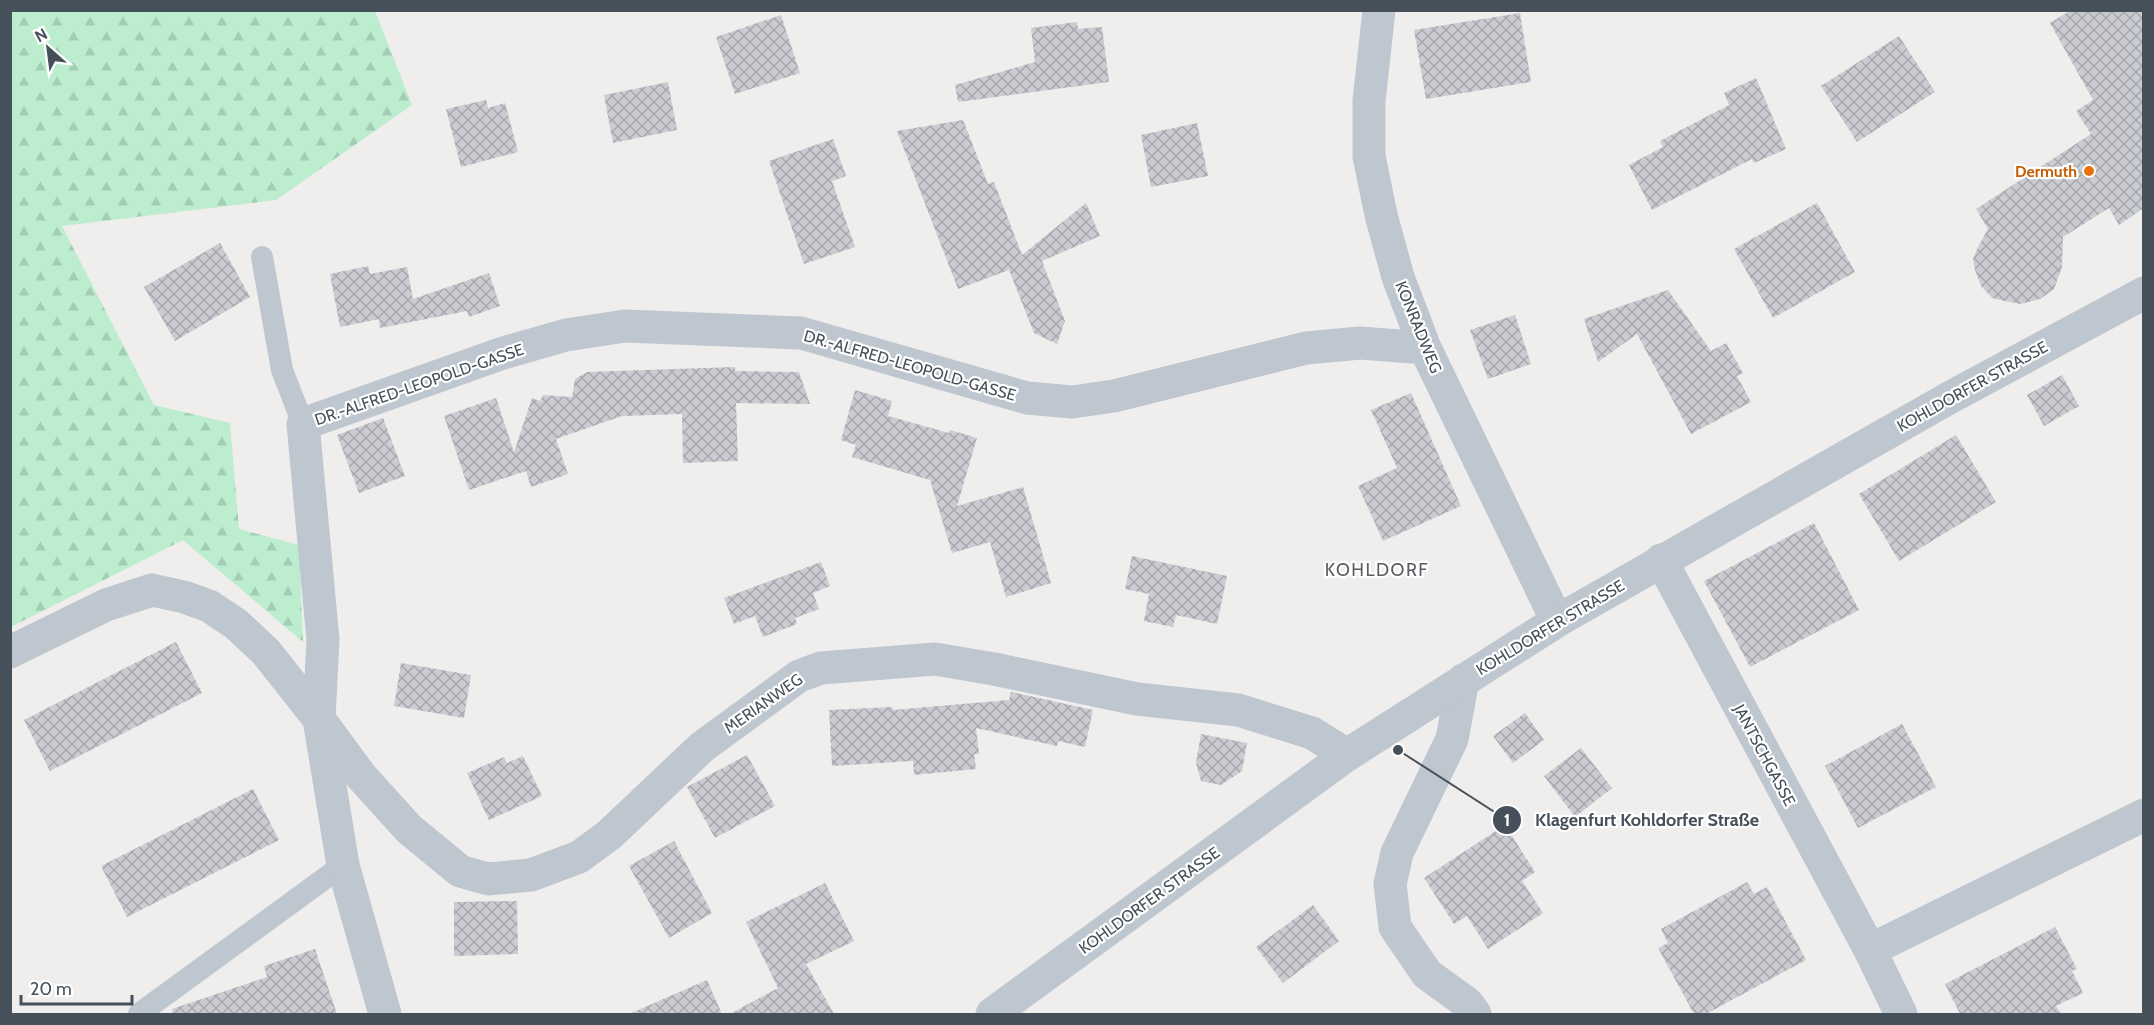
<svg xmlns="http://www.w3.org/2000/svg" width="2154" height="1025" viewBox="0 0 2154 1025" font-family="Cabin,sans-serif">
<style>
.forest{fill:url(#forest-firs)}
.building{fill:url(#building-cross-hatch)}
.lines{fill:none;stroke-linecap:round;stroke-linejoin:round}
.service{stroke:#bec7cf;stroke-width:22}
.minor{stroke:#bec7cf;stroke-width:33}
.tertiary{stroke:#bec7cf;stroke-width:33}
.food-dot{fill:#e8710a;stroke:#fff;stroke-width:2}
.labels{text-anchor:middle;stroke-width:4.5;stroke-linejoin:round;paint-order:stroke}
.food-label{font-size:16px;font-weight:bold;fill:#c56008;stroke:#fff;text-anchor:end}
.street-label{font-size:16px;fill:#46505a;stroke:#fff}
.neighbourhood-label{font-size:18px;letter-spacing:1.5px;fill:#5a5d62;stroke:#fff}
.leader{fill:none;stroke:#46505a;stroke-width:2}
.callout-dot{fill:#46505a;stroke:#fff;stroke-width:2}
.mark-label{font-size:18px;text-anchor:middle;font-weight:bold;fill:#fff}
.callout-label{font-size:18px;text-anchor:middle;font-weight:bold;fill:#46505a;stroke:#fff;stroke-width:4.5;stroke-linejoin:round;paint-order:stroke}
</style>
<defs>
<pattern id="forest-firs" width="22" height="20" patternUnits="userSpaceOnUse" patternTransform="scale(1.5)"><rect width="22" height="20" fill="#bcedcf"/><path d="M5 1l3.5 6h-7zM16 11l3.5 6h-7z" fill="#a3cdb4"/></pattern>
<pattern id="building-cross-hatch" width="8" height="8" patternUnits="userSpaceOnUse" patternTransform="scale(1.5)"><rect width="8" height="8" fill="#caccd2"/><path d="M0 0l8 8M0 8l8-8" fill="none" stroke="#a6a8ad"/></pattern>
</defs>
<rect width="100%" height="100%" fill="#f0eded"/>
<path class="forest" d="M 11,11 L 375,11 L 412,105 L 276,200 L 62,226 L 154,405 L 230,423 L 239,529 L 299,545 L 303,642 L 183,540 L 11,627 Z"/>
<path class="building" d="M 2071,10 L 2144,10 L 2144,208 L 2119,225 L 2109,208 L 2063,237 L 2062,267 L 2054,289 L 2040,299 L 2020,304 L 2005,301 L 1992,298 L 1981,286 L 1975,270 L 1973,259 L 1978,247 L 1988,229 L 1976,209 L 2091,134 L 2076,111 L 2093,100 L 2050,23 Z
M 1520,13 L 1531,82 L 1426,99 L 1414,30 Z
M 781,15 L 800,73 L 735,94 L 716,37 Z
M 1077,22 L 1078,29 L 1102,27 L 1109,82 L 958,102 L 955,85 L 1035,62 L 1031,28 Z
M 1899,36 L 1935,92 L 1857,142 L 1821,86 Z
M 1756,78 L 1786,149 L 1754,163 L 1752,159 L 1652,210 L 1629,165 L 1663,147 L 1660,141 L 1729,105 L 1724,93 Z
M 668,82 L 677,130 L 613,143 L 604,95 Z
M 486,100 L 488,108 L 505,103 L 518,152 L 461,167 L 446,109 Z
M 963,120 L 988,184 L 994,182 L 1022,255 L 1086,203 L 1100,236 L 1042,261 L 1065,321 L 1057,344 L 1034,333 L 1009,270 L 958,289 L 897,131 Z
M 1197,123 L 1208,176 L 1151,187 L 1141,135 Z
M 833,139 L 846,176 L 832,181 L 855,247 L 804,264 L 769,161 Z
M 1817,203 L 1855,272 L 1773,318 L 1734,249 Z
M 220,243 L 250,297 L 175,341 L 144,287 Z
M 368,266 L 370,274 L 407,267 L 413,299 L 489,273 L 500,306 L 469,317 L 467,311 L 380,328 L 379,319 L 340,327 L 330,274 Z
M 1668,290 L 1711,351 L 1726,343 L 1743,373 L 1737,376 L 1751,402 L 1691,434 L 1637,334 L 1598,362 L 1584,319 Z
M 1515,315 L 1531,364 L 1488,379 L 1470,330 Z
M 735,367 L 735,371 L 799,372 L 810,404 L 736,403 L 738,461 L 683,463 L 682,414 L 622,416 L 556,439 L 568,474 L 531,487 L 526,471 L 469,490 L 444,416 L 496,398 L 514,452 L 532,398 L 540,401 L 543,395 L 572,397 L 575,379 L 587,372 Z
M 2062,375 L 2079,406 L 2044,426 L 2027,395 Z
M 855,390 L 892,401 L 888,416 L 949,433 L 950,430 L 977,438 L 957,506 L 1023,487 L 1051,583 L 1006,597 L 990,542 L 952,553 L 930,480 L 852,457 L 856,445 L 841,440 Z
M 1411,393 L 1461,506 L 1383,541 L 1358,486 L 1397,468 L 1371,410 Z
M 383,418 L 405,476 L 359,493 L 337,435 Z
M 1956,435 L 1996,502 L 1899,561 L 1859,494 Z
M 1814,523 L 1859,610 L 1750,667 L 1704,581 Z
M 1132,556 L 1227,576 L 1217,624 L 1176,615 L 1173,627 L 1144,621 L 1149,594 L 1125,589 Z
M 821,562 L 830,586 L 813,593 L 819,609 L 795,618 L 797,624 L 763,637 L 755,616 L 734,624 L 724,598 Z
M 176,642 L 202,693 L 50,771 L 24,720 Z
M 401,663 L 471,675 L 464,718 L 394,706 Z
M 1011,692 L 1093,710 L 1085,747 L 1058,741 L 1057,746 L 976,728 L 979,754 L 974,754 L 976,769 L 914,775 L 913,761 L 832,766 L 829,710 L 892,707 L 893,710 L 1009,700 Z
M 1525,713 L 1544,740 L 1513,763 L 1493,736 Z
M 1902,724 L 1936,787 L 1858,828 L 1825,766 Z
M 1201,734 L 1247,743 L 1242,771 L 1221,785 L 1201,781 L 1196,763 Z
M 1581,748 L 1612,788 L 1575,817 L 1544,776 Z
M 747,755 L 775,806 L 715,838 L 687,787 Z
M 523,756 L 542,796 L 489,820 L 467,773 L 504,757 L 507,763 Z
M 253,789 L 279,840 L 127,917 L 101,866 Z
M 1505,825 L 1535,872 L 1522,881 L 1543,913 L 1488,949 L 1467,916 L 1454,924 L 1424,878 Z
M 674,841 L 712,913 L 669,938 L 629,866 Z
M 1747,882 L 1754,894 L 1767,887 L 1806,960 L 1706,1014 L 1694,1014 L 1658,948 L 1668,943 L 1661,929 Z
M 825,883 L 854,941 L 806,964 L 834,1014 L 730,1014 L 778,988 L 746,922 Z
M 517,901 L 518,954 L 454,956 L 454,902 Z
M 1313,905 L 1339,941 L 1283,983 L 1256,947 Z
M 2055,927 L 2077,969 L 2072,971 L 2083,993 L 2056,1006 L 2061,1014 L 1960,1014 L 1945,984 Z
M 315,949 L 337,1014 L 173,1014 L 172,1009 L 267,977 L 264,966 Z
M 707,980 L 722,1014 L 629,1014 Z"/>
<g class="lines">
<path class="service" d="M 262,257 L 282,370 L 303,424
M 139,1014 L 343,865"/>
<path class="minor" d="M 1379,10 L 1369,101 L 1369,156 L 1381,215 L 1398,277 L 1425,348 L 1557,621
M 1661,560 L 1870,950 L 2144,815
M 10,652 L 106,605 L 152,590 L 184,597 L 209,606 L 236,624 L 266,652 L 319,719 L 343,865 L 385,1014
M 1463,680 L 1452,739 L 1397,853 L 1390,884 L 1395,927 L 1427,974 L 1467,1003 L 1475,1014
M 1347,755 L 1312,733 L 1238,710 L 1137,699 L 994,669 L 935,659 L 821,668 L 799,676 L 702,747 L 609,835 L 579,857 L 531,875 L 488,879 L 460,871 L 409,829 L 361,776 L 319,719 L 323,640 L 303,424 L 503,353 L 566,335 L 625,326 L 801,333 L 1027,398 L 1072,402 L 1114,396 L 1306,348 L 1360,343 L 1425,348
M 1870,950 L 1901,1014"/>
<path class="tertiary" d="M 992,1014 L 1347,755 L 1557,621 L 1949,398 L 2144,293"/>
</g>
<circle class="food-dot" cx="2089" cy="171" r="6"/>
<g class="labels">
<g class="food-label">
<text x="2077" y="177">Dermuth</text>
</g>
<g class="street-label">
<text transform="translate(1419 327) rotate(68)" y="6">KONRADWEG</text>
<text transform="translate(910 365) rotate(16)" y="6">DR.-ALFRED-LEOPOLD-GASSE</text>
<text transform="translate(419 384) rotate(-19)" y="6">DR.-ALFRED-LEOPOLD-GASSE</text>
<text transform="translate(1972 386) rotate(-29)" y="6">KOHLDORFER STRASSE</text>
<text transform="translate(1550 627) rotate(-31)" y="6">KOHLDORFER STRASSE</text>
<text transform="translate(763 703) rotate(-35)" y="6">MERIANWEG</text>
<text transform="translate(1765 755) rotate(62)" y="6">JANTSCHGASSE</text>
<text transform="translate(1149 900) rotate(-36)" y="6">KOHLDORFER STRASSE</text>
</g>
<g class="neighbourhood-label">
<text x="1377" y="576">KOHLDORF</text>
</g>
</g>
<path class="leader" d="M1398 750L1507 820"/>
<g class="callout-dot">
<circle cx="1398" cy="750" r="6"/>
<circle cx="1507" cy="820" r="15"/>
</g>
<g class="mark-label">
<text x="1507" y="826">1</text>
</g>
<g class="callout-label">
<text x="1647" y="826">Klagenfurt Kohldorfer Straße</text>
</g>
<rect width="2154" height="1025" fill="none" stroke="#46505a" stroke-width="24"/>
<g transform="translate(48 48) rotate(332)" stroke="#ffffff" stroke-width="4.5" paint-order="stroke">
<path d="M0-4.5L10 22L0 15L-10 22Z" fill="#46505a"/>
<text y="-9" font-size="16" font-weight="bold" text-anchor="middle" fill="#46505a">N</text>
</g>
<path d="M21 995v9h111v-9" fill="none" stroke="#46505a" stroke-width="3"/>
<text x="30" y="995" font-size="18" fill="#46505a" stroke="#ffffff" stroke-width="4.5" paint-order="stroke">20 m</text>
</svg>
